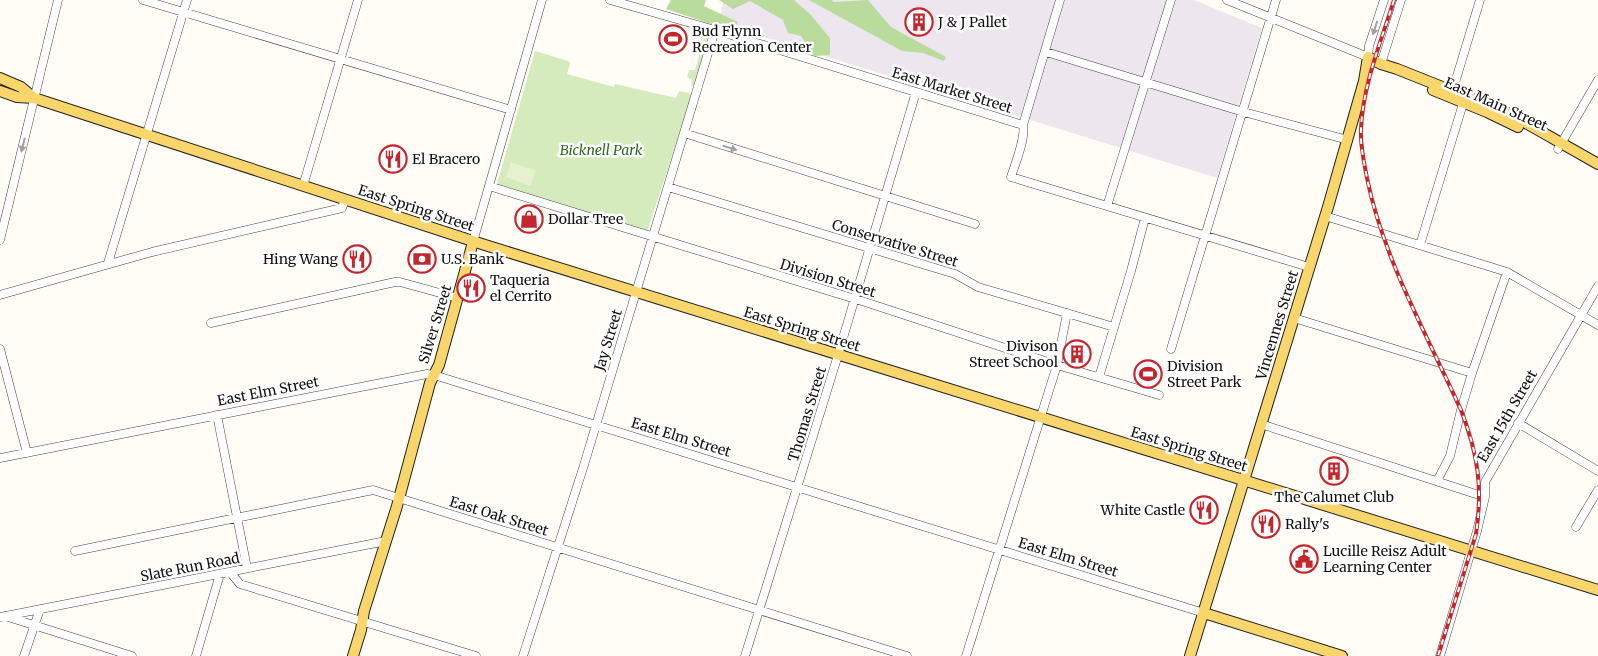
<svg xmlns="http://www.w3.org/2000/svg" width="1598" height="656" viewBox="0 0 1598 656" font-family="Merriweather,serif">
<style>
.industrial{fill:#eee6ef}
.green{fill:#d5ebbd}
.forest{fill:#b9dc9c}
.pitch{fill:#e6f2cf}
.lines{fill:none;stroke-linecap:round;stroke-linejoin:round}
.minor-casing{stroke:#444;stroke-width:9}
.major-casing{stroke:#222;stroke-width:12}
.minor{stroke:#fff;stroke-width:8}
.major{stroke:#f9d66b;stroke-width:10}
.rail-casing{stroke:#c4262e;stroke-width:4}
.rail{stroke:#fff;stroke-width:2;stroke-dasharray:5.5;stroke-linecap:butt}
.oneway{fill:#a0a0a0}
.labels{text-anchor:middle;stroke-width:5;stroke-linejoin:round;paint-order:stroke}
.poi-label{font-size:14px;fill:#111;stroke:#fff;text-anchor:start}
.street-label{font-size:14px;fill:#111;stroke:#fff}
.park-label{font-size:14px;font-style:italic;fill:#2f6b1f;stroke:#fff}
</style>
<rect width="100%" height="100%" fill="#fffdf5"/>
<path class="industrial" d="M 724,0 L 1194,0 L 1262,28 L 1217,178 L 718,23 Z"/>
<path class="green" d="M 697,33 L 705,36 L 708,41 L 695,85 L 691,86 L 692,80 L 687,77 L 689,70 L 695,70 L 704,39 L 696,36 Z
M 535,51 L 568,61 L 570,63 L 567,74 L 614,87 L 615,84 L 676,98 L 679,91 L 689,93 L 692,95 L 647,232 L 497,184 Z"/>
<path class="forest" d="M 671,0 L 706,0 L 704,6 L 738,22 L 732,31 L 666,9 Z
M 719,0 L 794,0 L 810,14 L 830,38 L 830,55 L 814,56 L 801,36 L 788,33 L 783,20 L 750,1 L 733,9 Z
M 809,0 L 831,0 L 834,2 L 868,0 L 891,27 L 946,57 L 944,61 L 923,53 L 902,51 Z"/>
<path class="pitch" d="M 511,162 L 536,171 L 530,186 L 506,177 Z
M 1145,359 L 1159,363 L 1152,388 L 1138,384 Z"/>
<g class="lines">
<g class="minor-casing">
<path id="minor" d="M 143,0 L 511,110
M 610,0 L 715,30 L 1023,125 C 1026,138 1015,164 1011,177 L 1309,267
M 1227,0 L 1368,57 L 1369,46 L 1384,0
M 1046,52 L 1240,111 L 1348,140
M 1381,64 L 1401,0
M 1451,96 L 1480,0
M 1023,125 L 1060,0
M 684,133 L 975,224
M 1558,149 L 1598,80
M 303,186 L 358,0
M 489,186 L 865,302 L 1057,365 L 1159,395
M 668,187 L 955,274 L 978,287 L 1114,327
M 1107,206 L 1171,0
M 1325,216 L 1507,272 L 1598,325
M 0,240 L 58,0
M 473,242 L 542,0
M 1420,245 L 1465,97
M 108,263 L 187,0
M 0,295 L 152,252 L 342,208 L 345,200
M 1294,318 L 1472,373
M 211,323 L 395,282 L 400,282 L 458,298
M 0,349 L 27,453
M 1171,349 L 1276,0
M 1099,377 L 1131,271 L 1145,218
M 217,415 L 247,568
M 1518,423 L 1598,471
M 1261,424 L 1485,497
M 0,458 L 427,374 L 434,375 L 1204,613
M 1437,481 L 1450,456 L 1461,410 L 1472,373 L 1507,272
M 1576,527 L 1598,490
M 75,551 L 373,490 L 907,656
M 230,572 L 240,584 L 476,656
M 5,616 L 132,656
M 0,617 L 386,541
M 24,656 L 40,609
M 196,656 L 220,574
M 523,656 L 584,465 L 715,30
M 745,656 L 838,355 L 916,92
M 966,656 L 1057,365 L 1067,313
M 1440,656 L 1477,531 L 1485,497 L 1485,482 L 1598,286"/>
</g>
<g class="major-casing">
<path id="major" d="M 0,78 L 21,87 L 34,98
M 1433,90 L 1487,112 L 1518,127
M 0,91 L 17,97 L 34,98 L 485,245 L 1598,590
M 1204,613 L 1342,656
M 353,656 L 361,630 L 364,611 L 397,506 L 430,383 L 439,365 L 473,242
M 1190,656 L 1328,207 L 1364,81 L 1368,57 L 1381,64 L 1397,69 L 1510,114 L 1598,164"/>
</g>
<use href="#minor" class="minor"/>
<use href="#major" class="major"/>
<g class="rail-casing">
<path id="rail" d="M 1394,0 C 1381,42 1363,84 1361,129 C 1360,145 1364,162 1367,178 C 1383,258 1427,335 1461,410 C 1478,454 1483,487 1476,534 L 1438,656"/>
</g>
<use href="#rail" class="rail"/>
</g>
<defs><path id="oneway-solid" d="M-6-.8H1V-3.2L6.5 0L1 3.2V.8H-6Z" transform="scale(1.25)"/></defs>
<g class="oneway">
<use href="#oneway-solid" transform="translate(1375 28) rotate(108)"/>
<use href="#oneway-solid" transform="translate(23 145) rotate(104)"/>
<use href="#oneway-solid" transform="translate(730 148) rotate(17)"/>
</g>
<defs>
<g id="building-ring" transform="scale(1.4375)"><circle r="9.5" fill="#fff" stroke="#c4262e" stroke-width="1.5"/><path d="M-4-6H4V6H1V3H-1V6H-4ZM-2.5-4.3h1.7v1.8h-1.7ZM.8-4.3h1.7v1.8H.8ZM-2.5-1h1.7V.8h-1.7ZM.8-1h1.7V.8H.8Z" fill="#c4262e"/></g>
<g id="stadium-ring" transform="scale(1.4375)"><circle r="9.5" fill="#fff" stroke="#c4262e" stroke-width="1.5"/><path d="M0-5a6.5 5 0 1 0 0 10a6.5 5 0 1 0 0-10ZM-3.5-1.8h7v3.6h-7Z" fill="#c4262e"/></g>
<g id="restaurant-ring" transform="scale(1.4375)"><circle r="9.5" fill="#fff" stroke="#c4262e" stroke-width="1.5"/><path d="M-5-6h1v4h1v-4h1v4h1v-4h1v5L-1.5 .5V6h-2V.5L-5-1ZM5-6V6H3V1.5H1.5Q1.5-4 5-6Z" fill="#c4262e"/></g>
<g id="shop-ring" transform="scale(1.4375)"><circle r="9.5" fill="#fff" stroke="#c4262e" stroke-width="1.5"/><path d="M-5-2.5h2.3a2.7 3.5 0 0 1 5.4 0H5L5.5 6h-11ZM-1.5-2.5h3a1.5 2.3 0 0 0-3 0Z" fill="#c4262e"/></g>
<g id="bank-ring" transform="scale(1.4375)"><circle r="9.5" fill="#fff" stroke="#c4262e" stroke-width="1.5"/><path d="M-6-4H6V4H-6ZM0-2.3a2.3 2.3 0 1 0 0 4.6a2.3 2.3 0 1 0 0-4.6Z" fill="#c4262e"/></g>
<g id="civic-ring" transform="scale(1.4375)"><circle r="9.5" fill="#fff" stroke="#c4262e" stroke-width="1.5"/><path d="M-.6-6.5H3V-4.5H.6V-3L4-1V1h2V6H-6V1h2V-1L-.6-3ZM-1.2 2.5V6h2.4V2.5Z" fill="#c4262e"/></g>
</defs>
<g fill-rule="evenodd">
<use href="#building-ring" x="919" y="22"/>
<use href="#stadium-ring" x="673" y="39"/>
<use href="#restaurant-ring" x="393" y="159"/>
<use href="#shop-ring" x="529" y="219"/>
<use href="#restaurant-ring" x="357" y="259"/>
<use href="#bank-ring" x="422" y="259"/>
<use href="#restaurant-ring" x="471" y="288"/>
<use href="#building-ring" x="1077" y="354"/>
<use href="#stadium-ring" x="1148" y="374"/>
<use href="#building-ring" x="1334" y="471"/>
<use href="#restaurant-ring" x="1204" y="510"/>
<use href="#restaurant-ring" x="1266" y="524"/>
<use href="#civic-ring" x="1304" y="559"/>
</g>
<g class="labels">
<g class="poi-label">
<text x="938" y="27">J &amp; J Pallet</text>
<text x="692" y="36">Bud Flynn<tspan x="692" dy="16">Recreation Center</tspan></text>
<text x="412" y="164">El Bracero</text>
<text x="548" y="224">Dollar Tree</text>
<text x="338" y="264" text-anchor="end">Hing Wang</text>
<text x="441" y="264">U.S. Bank</text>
<text x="490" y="285">Taqueria<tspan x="490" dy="16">el Cerrito</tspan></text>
<text x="1058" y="351" text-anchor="end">Divison<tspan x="1058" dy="16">Street School</tspan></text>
<text x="1167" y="371">Division<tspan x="1167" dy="16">Street Park</tspan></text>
<text x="1334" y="502" text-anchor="middle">The Calumet Club</text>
<text x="1185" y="515" text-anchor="end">White Castle</text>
<text x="1285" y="529">Rally's</text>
<text x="1323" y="556">Lucille Reisz Adult<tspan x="1323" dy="16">Learning Center</tspan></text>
</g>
<g class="street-label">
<text transform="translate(952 90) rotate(17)" y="5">East Market Street</text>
<text transform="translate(1496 104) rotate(24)" y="5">East Main Street</text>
<text transform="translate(416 208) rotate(18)" y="5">East Spring Street</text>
<text transform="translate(895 243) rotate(17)" y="5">Conservative Street</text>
<text transform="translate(828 278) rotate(17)" y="5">Division Street</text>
<text transform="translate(435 324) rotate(-73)" y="5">Silver Street</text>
<text transform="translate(1277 325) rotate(-73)" y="5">Vincennes Street</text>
<text transform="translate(802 329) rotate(17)" y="5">East Spring Street</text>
<text transform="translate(608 340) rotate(-73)" y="5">Jay Street</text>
<text transform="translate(268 391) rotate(-11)" y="5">East Elm Street</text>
<text transform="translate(807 414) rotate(-73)" y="5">Thomas Street</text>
<text transform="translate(1507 416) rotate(-60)" y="5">East 15th Street</text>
<text transform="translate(681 437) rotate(17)" y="5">East Elm Street</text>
<text transform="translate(1189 449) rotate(17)" y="5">East Spring Street</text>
<text transform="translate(499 516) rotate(17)" y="5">East Oak Street</text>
<text transform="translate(1068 557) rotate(17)" y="5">East Elm Street</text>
<text transform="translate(190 567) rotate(-11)" y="5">Slate Run Road</text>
</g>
<g class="park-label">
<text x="601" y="155">Bicknell Park</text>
</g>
</g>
</svg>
